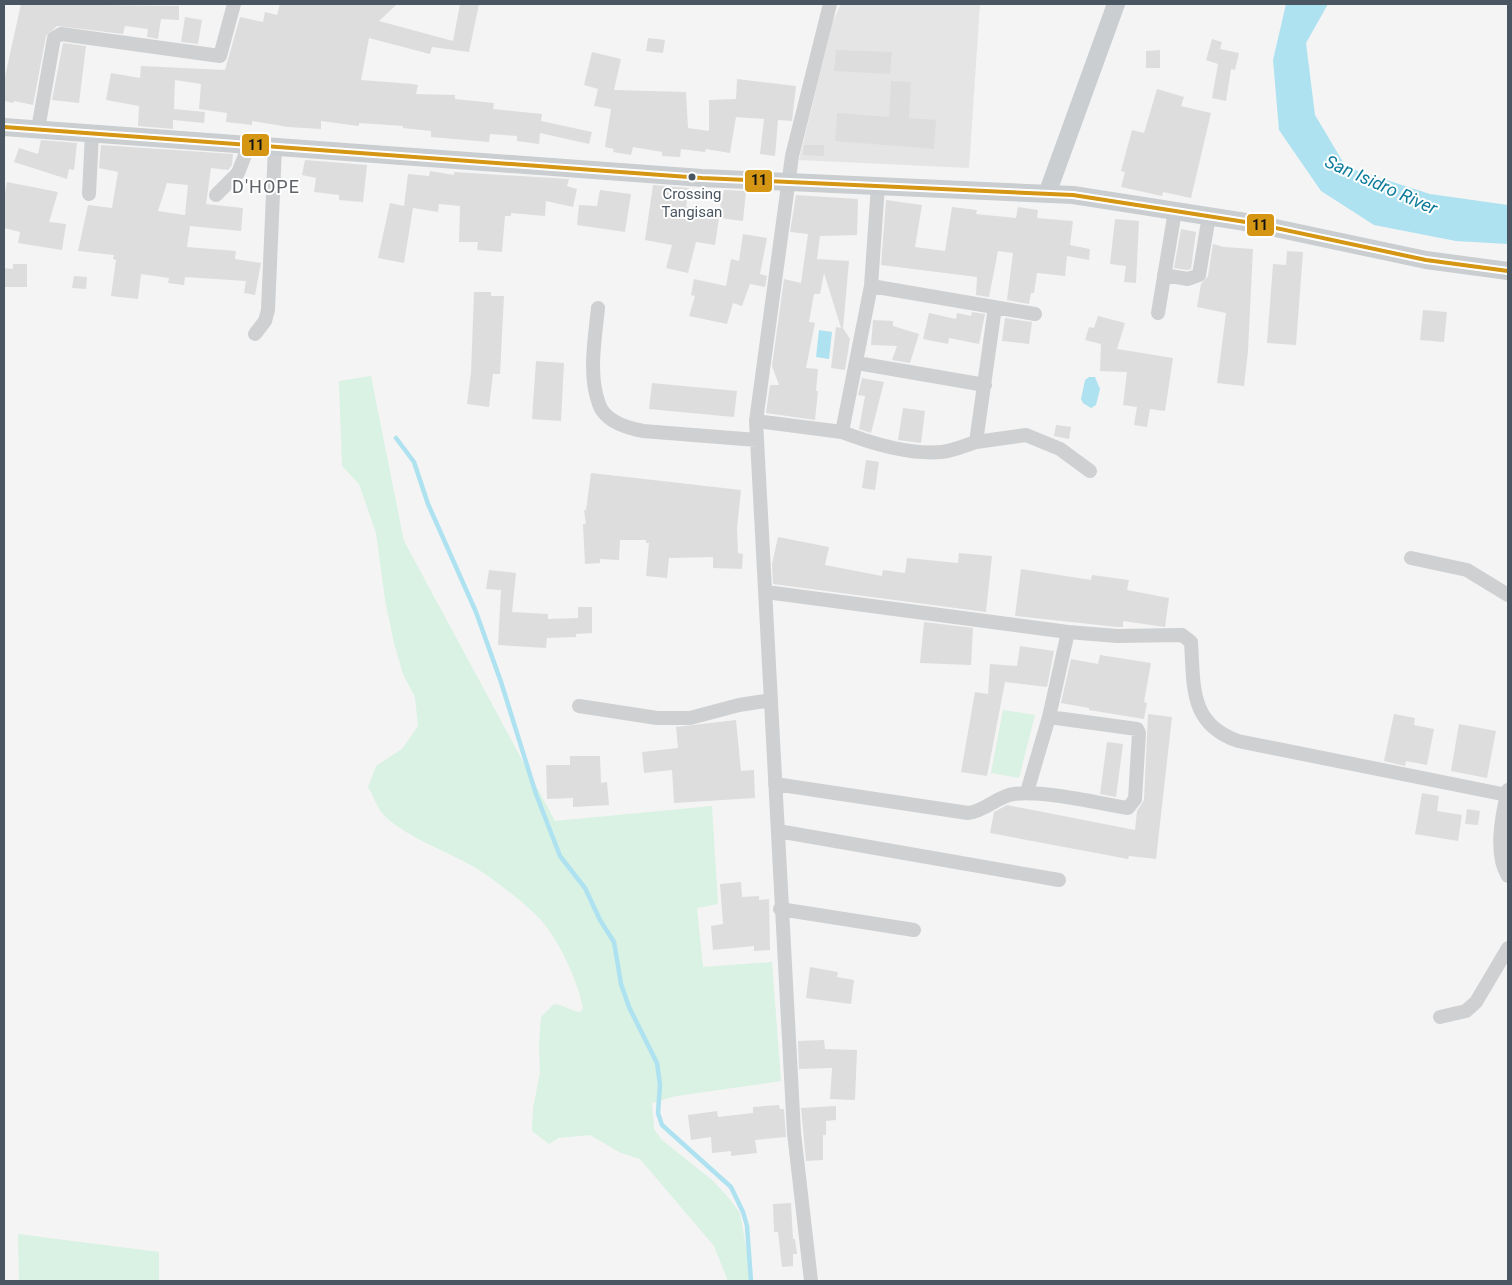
<svg xmlns="http://www.w3.org/2000/svg" width="1512" height="1285" viewBox="0 0 1512 1285" font-family="Roboto,sans-serif">
<style>
.education{fill:#e6e5e6}
.green{fill:#d9f2e3}
.water{fill:#aee2f0}
.lines{fill:none;stroke-linecap:round;stroke-linejoin:round}
.stream{stroke:#aee2f0;stroke-width:4.5}
.building{fill:#ddddde;fill-rule:evenodd}
.minor{stroke:#ced0d2;stroke-width:14}
.major{stroke:#caced1;stroke-width:18}
.bus-1-casing{stroke:#fff;stroke-width:8}
.bus-1{stroke:#d49613;stroke-width:4}
.bus-dot{fill:#4a5661;stroke:#fff;stroke-width:2}
.labels{text-anchor:middle;stroke-width:4;stroke-linejoin:round;paint-order:stroke}
.bus-label{font-size:15px;fill:#4a5661;stroke:#fff}
.water-label{font-size:18px;font-style:italic;fill:#0c7c9b;stroke:#fff}
.neighbourhood-label{font-size:18px;letter-spacing:1px;fill:#5f6368;stroke:#fff}
.line-badge{stroke:#fff;stroke-width:2}
.pale-badge-label{font-size:14px;text-anchor:middle;font-weight:bold;fill:#111}
</style>
<rect width="100%" height="100%" fill="#f4f4f4"/>
<path class="education" d="M 841,4 L 980,4 L 969,168 L 799,160 L 833,21 Z"/>
<path class="green" d="M 371,376 L 404,541 L 555,821 L 712,806 L 718,904 L 697,908 L 703,967 L 772,962 L 781,1081 L 676,1096 L 652,1103 L 654,1129 L 662,1140 L 712,1180 L 727,1196 L 740,1213 L 752,1281 L 728,1281 L 714,1246 L 640,1159 L 621,1153 L 590,1135 L 558,1138 L 549,1144 L 532,1131 L 533,1108 L 540,1073 L 539,1044 L 541,1017 L 554,1004 C 564,1005 571,1011 580,1012 L 583,1009 C 579,983 558,937 538,917 C 521,900 487,873 465,862 C 441,849 401,834 383,814 C 377,807 373,795 368,787 L 376,766 L 402,749 L 418,726 L 415,697 L 403,674 L 394,643 L 385,600 L 376,533 L 359,484 L 342,466 L 339,381 Z
M 1003,710 L 1035,715 L 1019,778 L 991,773 Z
M 18,1234 L 159,1252 L 159,1281 L 19,1281 Z"/>
<path class="water" d="M 1286,4 L 1328,4 L 1306,43 L 1315,115 L 1346,167 L 1430,194 L 1508,205 L 1508,244 L 1456,241 L 1374,225 L 1321,191 L 1279,130 L 1273,60 Z
M 819,330 L 832,332 L 829,359 L 816,357 Z
M 1089,377 L 1095,377 L 1100,389 L 1096,405 L 1091,408 L 1083,403 L 1081,399 L 1085,380 Z"/>
<g class="lines">
<path class="stream" d="M 396,438 L 414,462 L 428,504 L 476,612 L 501,682 L 536,794 L 560,856 L 585,888 L 600,920 L 614,942 L 621,984 L 629,1007 L 657,1063 L 660,1085 L 658,1113 L 662,1125 L 731,1187 L 743,1212 L 747,1226 L 751,1281"/>
</g>
<path class="building" d="M 21,4 L 179,6 L 179,20 L 161,19 L 158,39 L 147,37 L 148,29 L 125,26 L 123,34 L 57,26 L 46,36 L 33,105 L 14,101 L 13,103 L 4,101 L 4,81 Z
M 280,4 L 397,4 L 379,21 L 453,41 L 460,4 L 479,4 L 469,52 L 432,47 L 430,54 L 369,38 L 361,80 L 412,84 L 418,85 L 416,94 L 455,95 L 455,99 L 494,103 L 493,109 L 542,114 L 541,121 L 592,132 L 589,144 L 540,133 L 539,144 L 517,141 L 517,136 L 490,134 L 489,142 L 431,137 L 431,131 L 403,128 L 403,126 L 359,123 L 359,126 L 321,121 L 321,129 L 288,127 L 252,121 L 252,125 L 226,122 L 227,113 L 199,109 L 201,84 L 175,80 L 174,109 L 205,112 L 204,123 L 173,120 L 173,129 L 138,126 L 139,106 L 106,100 L 111,73 L 140,78 L 141,66 L 225,70 L 240,17 L 263,22 L 265,12 L 277,15 Z
M 185,17 L 202,20 L 198,44 L 181,42 Z
M 648,38 L 665,40 L 663,53 L 646,51 Z
M 1212,39 L 1222,42 L 1220,49 L 1239,53 L 1235,70 L 1231,69 L 1226,101 L 1212,98 L 1218,64 L 1206,60 Z
M 63,43 L 86,46 L 79,103 L 52,100 Z
M 836,50 L 892,52 L 890,74 L 834,71 Z
M 1160,50 L 1160,68 L 1146,68 L 1146,51 Z
M 592,52 L 621,59 L 614,90 L 686,92 L 688,128 L 709,131 L 709,100 L 736,99 L 737,79 L 796,86 L 792,121 L 778,120 L 775,156 L 760,154 L 764,119 L 736,117 L 730,153 L 706,149 L 705,152 L 681,149 L 680,157 L 662,156 L 662,152 L 633,147 L 631,155 L 613,152 L 614,149 L 605,147 L 611,109 L 594,106 L 598,89 L 584,85 Z
M 891,81 L 911,82 L 909,118 L 936,120 L 934,149 L 835,141 L 837,113 L 889,117 Z
M 1157,89 L 1184,97 L 1181,106 L 1211,113 L 1191,198 L 1163,192 L 1162,196 L 1121,187 L 1125,172 L 1121,171 L 1132,130 L 1144,133 Z
M 41,140 L 77,143 L 74,170 L 69,169 L 67,179 L 14,162 L 19,148 L 38,154 Z
M 101,145 L 233,154 L 232,165 L 228,170 L 211,168 L 206,204 L 243,208 L 241,231 L 190,226 L 187,247 L 236,251 L 235,259 L 261,263 L 255,295 L 244,293 L 246,281 L 185,277 L 184,285 L 168,283 L 169,278 L 141,274 L 138,299 L 111,296 L 116,260 L 113,259 L 114,255 L 78,251 L 88,205 L 112,208 L 118,172 L 99,168 ZM 167,183 L 188,185 L 185,215 L 158,211 Z
M 804,145 L 824,145 L 824,156 L 803,155 Z
M 305,160 L 367,165 L 363,202 L 339,200 L 339,195 L 314,192 L 316,178 L 302,175 Z
M 430,171 L 454,175 L 454,172 L 569,179 L 567,186 L 577,189 L 573,207 L 546,201 L 545,216 L 511,213 L 511,216 L 505,216 L 502,252 L 477,250 L 478,242 L 459,242 L 460,206 L 439,204 L 438,212 L 407,207 L 413,208 L 404,263 L 378,258 L 390,203 L 404,206 L 408,174 L 429,176 Z
M 7,182 L 58,192 L 49,222 L 66,224 L 62,250 L 18,243 L 20,232 L 4,228 L 4,197 Z
M 653,185 L 689,188 L 686,207 L 719,212 L 724,190 L 746,191 L 743,221 L 719,218 L 715,245 L 696,242 L 688,273 L 666,268 L 672,245 L 645,240 Z
M 600,190 L 631,194 L 625,232 L 577,225 L 579,205 L 597,206 Z
M 796,195 L 858,199 L 857,235 L 820,236 L 817,259 L 849,261 L 843,328 L 850,339 L 845,370 L 831,368 L 836,327 L 841,328 L 824,273 L 820,294 L 814,294 L 809,322 L 815,323 L 806,368 L 818,369 L 816,391 L 818,391 L 815,420 L 766,413 L 770,385 L 779,385 L 772,366 L 784,279 L 801,283 L 808,234 L 790,232 Z
M 886,200 L 922,205 L 915,247 L 945,251 L 952,207 L 977,210 L 976,214 L 1016,218 L 1018,207 L 1038,210 L 1037,218 L 1073,221 L 1070,245 L 1090,249 L 1089,260 L 1067,256 L 1065,276 L 1037,273 L 1034,293 L 1031,293 L 1029,304 L 1007,300 L 1013,253 L 998,251 L 989,297 L 976,295 L 977,277 L 881,265 Z
M 1115,219 L 1139,221 L 1136,283 L 1124,282 L 1126,266 L 1110,264 Z
M 1181,229 L 1196,232 L 1191,269 L 1187,270 L 1174,268 Z
M 743,234 L 767,238 L 760,274 L 767,276 L 765,287 L 750,284 L 742,306 L 733,303 L 727,324 L 689,316 L 695,296 L 691,295 L 694,279 L 726,286 L 731,259 L 739,261 Z
M 1213,244 L 1224,247 L 1253,249 L 1248,351 L 1244,386 L 1217,383 L 1226,313 L 1197,307 L 1201,284 L 1208,276 Z
M 1287,251 L 1303,252 L 1296,345 L 1267,343 L 1273,264 L 1286,265 Z
M 13,264 L 27,264 L 27,287 L 4,287 L 4,268 L 13,269 Z
M 74,276 L 87,277 L 86,289 L 72,288 Z
M 474,292 L 491,292 L 491,296 L 504,296 L 500,374 L 493,374 L 489,407 L 467,404 L 471,373 Z
M 1423,310 L 1447,312 L 1444,342 L 1420,340 Z
M 972,312 L 985,314 L 979,344 L 949,338 L 948,344 L 923,339 L 929,313 L 956,319 L 957,313 L 971,316 Z
M 1098,316 L 1125,323 L 1117,349 L 1173,358 L 1165,411 L 1150,409 L 1147,427 L 1134,425 L 1137,407 L 1123,405 L 1127,372 L 1100,371 L 1101,344 L 1085,340 L 1089,327 L 1094,328 Z
M 1005,318 L 1032,322 L 1029,344 L 1002,341 Z
M 873,320 L 893,321 L 893,326 L 919,334 L 910,363 L 892,360 L 897,346 L 871,345 Z
M 536,361 L 564,363 L 561,421 L 532,419 Z
M 862,378 L 884,382 L 871,433 L 859,429 L 865,396 L 858,395 Z
M 652,383 L 737,391 L 734,417 L 649,409 Z
M 903,408 L 925,411 L 921,443 L 898,440 Z
M 1056,425 L 1071,427 L 1069,439 L 1054,436 Z
M 866,460 L 879,462 L 875,490 L 862,488 Z
M 591,473 L 741,490 L 737,528 L 738,553 L 743,554 L 742,569 L 713,568 L 713,557 L 669,558 L 667,578 L 646,576 L 649,543 L 646,543 L 646,540 L 620,540 L 619,560 L 600,559 L 600,563 L 585,564 L 583,524 L 586,524 L 584,510 L 586,510 Z
M 778,537 L 829,547 L 825,565 L 882,576 L 883,570 L 905,573 L 907,558 L 958,563 L 959,553 L 992,556 L 986,612 L 773,584 L 772,564 Z
M 1021,569 L 1091,580 L 1092,575 L 1129,580 L 1127,590 L 1169,598 L 1165,627 L 1123,621 L 1123,627 L 1117,627 L 1015,616 Z
M 489,570 L 516,573 L 512,612 L 548,614 L 548,619 L 578,618 L 578,607 L 592,607 L 592,633 L 576,634 L 576,637 L 547,638 L 546,648 L 498,645 L 501,590 L 486,589 Z
M 924,622 L 973,628 L 971,665 L 920,663 Z
M 1020,646 L 1054,651 L 1047,687 L 1005,682 L 987,776 L 961,772 L 975,692 L 988,694 L 990,664 L 1017,666 Z
M 1100,655 L 1151,663 L 1144,702 L 1147,703 L 1144,719 L 1089,710 L 1089,708 L 1061,703 L 1071,659 L 1098,664 Z
M 1148,714 L 1172,717 L 1156,859 L 1129,856 L 1128,859 L 990,833 L 994,812 L 1007,805 L 1135,830 L 1137,811 L 1144,800 Z
M 1394,714 L 1415,718 L 1414,725 L 1434,729 L 1427,765 L 1406,761 L 1405,766 L 1384,761 Z
M 736,720 L 741,771 L 754,770 L 755,798 L 674,803 L 672,770 L 644,773 L 642,752 L 678,748 L 676,727 Z
M 1459,724 L 1496,731 L 1487,778 L 1451,771 Z
M 1107,742 L 1123,744 L 1116,797 L 1100,794 Z
M 570,756 L 600,756 L 601,783 L 607,782 L 609,805 L 573,807 L 573,798 L 547,799 L 546,765 L 570,765 Z
M 1422,793 L 1439,796 L 1437,811 L 1462,815 L 1458,841 L 1415,834 Z
M 1467,809 L 1480,811 L 1478,825 L 1465,824 Z
M 741,882 L 742,897 L 759,896 L 759,900 L 769,899 L 770,950 L 754,951 L 754,946 L 713,950 L 711,926 L 723,924 L 720,884 Z
M 810,967 L 838,972 L 837,977 L 854,980 L 851,1004 L 806,998 Z
M 824,1040 L 825,1049 L 857,1050 L 855,1100 L 830,1099 L 832,1068 L 799,1069 L 798,1041 Z
M 779,1105 L 780,1109 L 784,1109 L 786,1137 L 755,1140 L 757,1153 L 731,1156 L 731,1151 L 712,1153 L 711,1137 L 691,1140 L 688,1115 L 717,1111 L 718,1117 L 753,1113 L 753,1107 Z
M 836,1106 L 836,1120 L 826,1121 L 826,1135 L 823,1135 L 823,1160 L 806,1161 L 801,1108 Z
M 791,1203 L 793,1239 L 795,1239 L 797,1254 L 793,1254 L 793,1266 L 782,1267 L 778,1232 L 774,1232 L 773,1204 Z"/>
<g class="lines">
<path class="minor" d="M 38,129 L 54,38 L 61,34 L 220,56 L 234,4
M 89,194 L 92,133
M 216,195 L 238,173 L 249,145
M 1164,275 L 1188,279 L 1199,275 L 1209,216
M 871,286 L 1035,314
M 598,308 C 595,338 588,375 599,404 C 605,422 627,428 643,431 L 757,440
M 1158,313 L 1175,211
M 255,334 L 265,321 L 268,310 L 275,147
M 857,363 L 985,385
M 756,421 L 792,156 L 830,4
M 842,432 C 873,444 909,455 942,452 C 953,451 966,445 976,442 L 995,307
M 976,442 L 1026,435 L 1060,449 L 1090,471
M 1411,558 L 1467,570 L 1508,595
M 766,592 L 1068,632 L 1117,636 L 1182,635 L 1191,642 C 1194,686 1189,724 1238,741 L 1507,795
M 579,706 L 657,718 L 690,718 L 739,705 L 771,700
M 775,784 L 968,813 C 986,811 997,796 1014,794 C 1043,790 1097,803 1128,808 L 1135,799 L 1139,733 L 1137,729 L 1049,717
M 1508,790 C 1502,815 1494,854 1508,876
M 1027,792 L 1049,717 L 1068,632
M 778,831 L 1059,880
M 780,909 L 914,930
M 1440,1017 L 1466,1011 L 1476,1002 L 1508,948
M 811,1281 L 794,1133 L 756,421 L 842,432 L 871,286 L 878,185"/>
<path class="major" d="M 4,127 L 702,178 L 1073,195 L 1252,223 L 1426,260 L 1508,271
M 1047,194 L 1116,4"/>
<g class="bus-1-casing">
<path id="bus-1" d="M 4,127 L 702,178 L 1073,195 L 1252,223 L 1426,260 L 1508,271"/>
</g>
<use href="#bus-1" class="bus-1"/>
</g>
<circle class="bus-dot" cx="692" cy="177" r="4.5"/>
<g class="labels">
<g class="bus-label">
<text x="692" y="199">Crossing<tspan x="692" dy="18">Tangisan</tspan></text>
</g>
<g class="water-label">
<text transform="translate(1381 185) rotate(24)" y="6">San Isidro River</text>
</g>
<g class="neighbourhood-label">
<text x="266" y="193">D'HOPE</text>
</g>
</g>
<g class="line-badge">
<rect x="241" y="133" width="29" height="24" rx="5" fill="#d49613"/>
<rect x="744" y="169" width="29" height="24" rx="5" fill="#d49613"/>
<rect x="1246" y="213" width="29" height="24" rx="5" fill="#d49613"/>
</g>
<g class="pale-badge-label">
<text x="256" y="150">11</text>
<text x="759" y="185">11</text>
<text x="1260" y="230">11</text>
</g>
<rect width="1512" height="1285" fill="none" stroke="#4a5661" stroke-width="10"/>
</svg>
